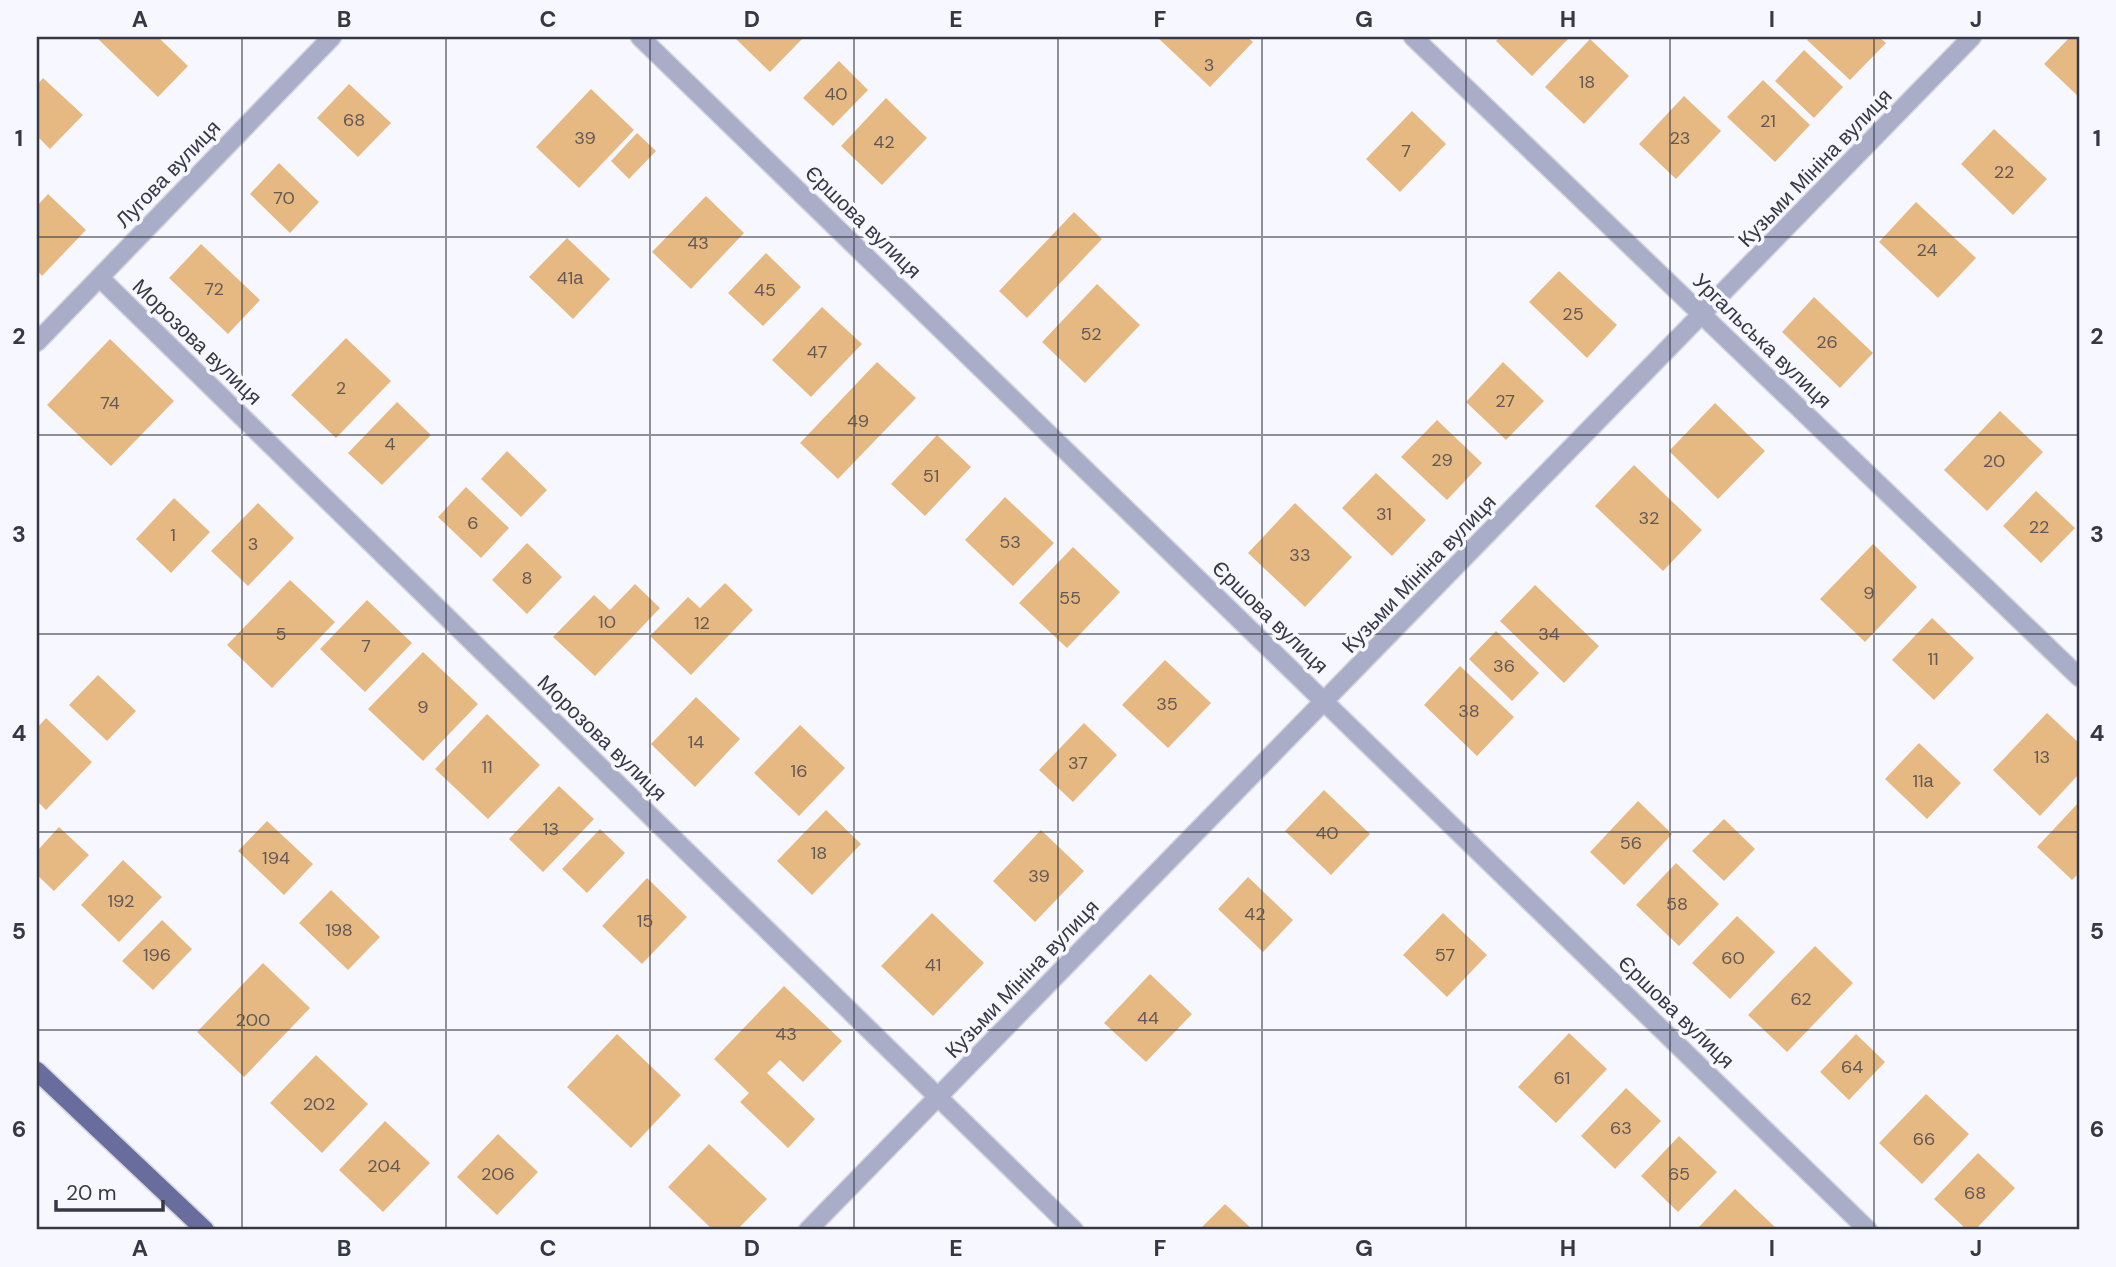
<svg xmlns="http://www.w3.org/2000/svg" width="2116" height="1267" viewBox="0 0 2116 1267" font-family="'DM Sans',sans-serif">
<style>
.building{fill:#e6b983}
.lines{fill:none;stroke-linecap:round;stroke-linejoin:round}
.minor-casing{stroke:#d4d5de;stroke-width:21}
.major-casing{stroke:#d4d5de;stroke-width:21}
.minor{stroke:#a9adc8;stroke-width:18}
.major{stroke:#696d9d;stroke-width:18}
.grid{fill:none;stroke:#363846;stroke-width:2;stroke-opacity:0.55}
.labels{text-anchor:middle;stroke-width:7;stroke-linejoin:round;paint-order:stroke}
.number-label{font-size:18px;fill:#625855}
.street-label{font-size:21px;fill:#363846;stroke:#f7f8ff}
.neatline{fill:none;stroke:#363846;stroke-width:2.5}
.grid-label{font-size:23px;text-anchor:middle;font-weight:bold;fill:#363846}
</style>
<rect width="100%" height="100%" fill="#f7f8ff"/>
<path class="building" d="M 96,37 L 158,37 L 188,66 L 158,97 Z
M 734,37 L 804,37 L 770,72 Z
M 1157,37 L 1247,37 L 1253,42 L 1210,87 Z
M 1500,37 L 1570,37 L 1532,76 L 1496,41 Z
M 1810,37 L 1879,37 L 1886,43 L 1850,80 L 1807,40 Z
M 2070,37 L 2079,37 L 2079,97 L 2044,64 Z
M 1590,39 L 1629,76 L 1584,124 L 1545,87 Z
M 1804,50 L 1843,87 L 1814,118 L 1775,81 Z
M 839,61 L 868,90 L 833,126 L 803,98 Z
M 43,78 L 83,115 L 50,149 L 37,136 L 37,85 Z
M 1763,80 L 1810,125 L 1775,162 L 1727,117 Z
M 349,84 L 391,123 L 358,157 L 317,118 Z
M 591,89 L 634,130 L 579,188 L 536,147 Z
M 1684,96 L 1721,131 L 1676,179 L 1639,144 Z
M 886,98 L 927,138 L 882,185 L 841,146 Z
M 1412,111 L 1446,144 L 1400,192 L 1366,159 Z
M 1994,129 L 2047,179 L 2013,215 L 1961,164 Z
M 637,133 L 656,151 L 629,179 L 611,161 Z
M 279,163 L 319,202 L 290,233 L 250,194 Z
M 48,194 L 86,230 L 42,276 L 37,270 L 37,206 Z
M 706,196 L 744,233 L 691,289 L 652,252 Z
M 1916,202 L 1976,258 L 1938,298 L 1879,242 Z
M 1074,212 L 1102,239 L 1027,318 L 999,291 Z
M 567,238 L 610,279 L 573,319 L 529,277 Z
M 201,244 L 260,300 L 228,334 L 169,278 Z
M 766,253 L 801,287 L 763,326 L 728,293 Z
M 1559,271 L 1617,325 L 1587,358 L 1529,302 Z
M 1097,284 L 1140,325 L 1085,383 L 1042,342 Z
M 1814,297 L 1873,353 L 1840,388 L 1782,332 Z
M 822,307 L 862,344 L 811,397 L 772,360 Z
M 346,338 L 391,381 L 336,438 L 291,395 Z
M 110,339 L 174,401 L 111,466 L 47,405 Z
M 877,362 L 916,398 L 838,479 L 800,443 Z
M 1503,362 L 1544,401 L 1506,440 L 1466,402 Z
M 397,402 L 431,435 L 382,485 L 348,453 Z
M 1715,403 L 1765,451 L 1718,499 L 1669,451 Z
M 2000,411 L 2043,452 L 1987,511 L 1944,470 Z
M 1437,420 L 1482,463 L 1447,500 L 1401,457 Z
M 937,435 L 971,467 L 925,516 L 891,484 Z
M 507,451 L 547,490 L 521,517 L 481,479 Z
M 1634,465 L 1702,530 L 1663,571 L 1595,506 Z
M 1376,473 L 1426,520 L 1392,556 L 1342,508 Z
M 466,487 L 509,528 L 481,558 L 438,517 Z
M 2036,491 L 2075,528 L 2041,563 L 2003,526 Z
M 1005,497 L 1054,543 L 1013,586 L 965,540 Z
M 174,498 L 210,532 L 171,573 L 136,539 Z
M 258,503 L 294,538 L 248,586 L 211,551 Z
M 1295,503 L 1352,557 L 1305,607 L 1248,553 Z
M 527,543 L 562,577 L 527,614 L 492,580 Z
M 1873,544 L 1917,587 L 1865,642 L 1820,599 Z
M 1073,547 L 1120,592 L 1067,648 L 1019,603 Z
M 290,580 L 335,622 L 272,688 L 227,645 Z
M 725,583 L 753,610 L 691,675 L 650,636 L 688,597 L 700,608 Z
M 635,584 L 660,608 L 595,676 L 553,637 L 594,595 L 610,610 Z
M 1535,585 L 1599,646 L 1564,683 L 1500,621 Z
M 367,600 L 412,643 L 365,692 L 320,649 Z
M 1932,618 L 1974,658 L 1934,700 L 1892,660 Z
M 1496,631 L 1539,673 L 1512,701 L 1469,659 Z
M 423,652 L 478,704 L 423,761 L 368,709 Z
M 1165,660 L 1211,703 L 1168,748 L 1122,705 Z
M 1460,666 L 1514,717 L 1477,756 L 1424,705 Z
M 98,675 L 136,711 L 107,741 L 69,705 Z
M 696,697 L 740,739 L 695,787 L 651,744 Z
M 2047,713 L 2079,743 L 2079,774 L 2040,816 L 1993,770 Z
M 487,714 L 540,765 L 488,819 L 435,769 Z
M 46,718 L 92,762 L 46,810 L 37,801 L 37,728 Z
M 1084,723 L 1117,755 L 1073,802 L 1039,770 Z
M 800,725 L 845,768 L 799,816 L 754,773 Z
M 1919,743 L 1961,783 L 1927,819 L 1885,779 Z
M 559,786 L 594,819 L 543,872 L 509,839 Z
M 1324,790 L 1370,834 L 1331,875 L 1285,831 Z
M 1638,801 L 1672,834 L 1624,885 L 1590,852 Z
M 2079,802 L 2079,873 L 2072,880 L 2037,847 Z
M 826,810 L 861,844 L 812,895 L 777,861 Z
M 1724,819 L 1755,849 L 1724,881 L 1692,851 Z
M 267,821 L 313,864 L 284,895 L 238,851 Z
M 59,827 L 89,855 L 54,891 L 37,875 L 37,851 Z
M 600,829 L 625,853 L 587,893 L 562,869 Z
M 1041,830 L 1084,871 L 1035,922 L 993,881 Z
M 123,860 L 162,897 L 119,942 L 81,905 Z
M 1676,863 L 1719,904 L 1679,946 L 1636,905 Z
M 1248,877 L 1293,920 L 1263,952 L 1218,909 Z
M 647,878 L 687,917 L 642,964 L 602,926 Z
M 331,890 L 380,937 L 348,970 L 299,923 Z
M 932,913 L 984,963 L 933,1016 L 881,966 Z
M 1443,913 L 1487,955 L 1447,997 L 1403,955 Z
M 1737,916 L 1775,952 L 1730,999 L 1692,963 Z
M 162,920 L 192,949 L 153,990 L 122,961 Z
M 1815,946 L 1853,983 L 1787,1052 L 1748,1015 Z
M 263,963 L 310,1008 L 244,1077 L 197,1032 Z
M 1150,974 L 1192,1014 L 1146,1062 L 1104,1023 Z
M 784,986 L 842,1041 L 803,1082 L 780,1060 L 767,1073 L 815,1119 L 788,1148 L 740,1102 L 749,1093 L 714,1059 Z
M 1569,1033 L 1607,1069 L 1556,1123 L 1518,1087 Z
M 617,1034 L 681,1095 L 631,1148 L 567,1087 Z
M 1856,1034 L 1885,1062 L 1849,1100 L 1820,1072 Z
M 316,1055 L 368,1104 L 322,1153 L 270,1103 Z
M 1626,1088 L 1661,1121 L 1615,1169 L 1581,1136 Z
M 1926,1094 L 1969,1134 L 1922,1184 L 1879,1143 Z
M 385,1121 L 430,1163 L 383,1212 L 339,1170 Z
M 498,1134 L 538,1172 L 497,1215 L 457,1177 Z
M 1679,1136 L 1717,1172 L 1678,1212 L 1641,1176 Z
M 709,1144 L 767,1199 L 737,1230 L 713,1230 L 668,1187 Z
M 1978,1153 L 2015,1188 L 1975,1230 L 1967,1230 L 1934,1199 Z
M 1735,1189 L 1778,1230 L 1696,1230 Z
M 1225,1204 L 1253,1230 L 1199,1230 Z"/>
<g class="lines">
<g class="minor-casing">
<path id="minor" d="M 640,37 L 1868,1230
M 1413,37 L 2079,677
M 100,278 L 1074,1230
M 37,342 L 332,37
M 808,1230 L 1972,37"/>
</g>
<g class="major-casing">
<path id="major" d="M 37,1071 L 205,1230"/>
</g>
<use href="#minor" class="minor"/>
<use href="#major" class="major"/>
</g>
<path class="grid" d="M 242,37 L 242,1230M 446,37 L 446,1230M 650,37 L 650,1230M 854,37 L 854,1230M 1058,37 L 1058,1230M 1262,37 L 1262,1230M 1466,37 L 1466,1230M 1670,37 L 1670,1230M 1874,37 L 1874,1230M 37,237 L 2079,237M 37,435 L 2079,435M 37,634 L 2079,634M 37,832 L 2079,832M 37,1030 L 2079,1030"/>
<g class="labels">
<g class="number-label">
<text x="1209" y="71">3</text>
<text x="1587" y="88">18</text>
<text x="836" y="100">40</text>
<text x="354" y="126">68</text>
<text x="1768" y="127">21</text>
<text x="585" y="144">39</text>
<text x="1680" y="144">23</text>
<text x="884" y="148">42</text>
<text x="1406" y="157">7</text>
<text x="2004" y="178">22</text>
<text x="284" y="204">70</text>
<text x="698" y="249">43</text>
<text x="1927" y="256">24</text>
<text x="570" y="284">41а</text>
<text x="214" y="295">72</text>
<text x="765" y="296">45</text>
<text x="1573" y="320">25</text>
<text x="1091" y="340">52</text>
<text x="1827" y="348">26</text>
<text x="817" y="358">47</text>
<text x="341" y="394">2</text>
<text x="1505" y="407">27</text>
<text x="110" y="409">74</text>
<text x="858" y="427">49</text>
<text x="390" y="450">4</text>
<text x="1442" y="466">29</text>
<text x="1994" y="467">20</text>
<text x="931" y="482">51</text>
<text x="1384" y="520">31</text>
<text x="1649" y="524">32</text>
<text x="473" y="529">6</text>
<text x="2039" y="533">22</text>
<text x="173" y="541">1</text>
<text x="1010" y="548">53</text>
<text x="253" y="550">3</text>
<text x="1300" y="561">33</text>
<text x="527" y="584">8</text>
<text x="1869" y="599">9</text>
<text x="1070" y="604">55</text>
<text x="607" y="628">10</text>
<text x="702" y="629">12</text>
<text x="281" y="640">5</text>
<text x="1549" y="640">34</text>
<text x="366" y="652">7</text>
<text x="1933" y="665">11</text>
<text x="1504" y="672">36</text>
<text x="1167" y="710">35</text>
<text x="423" y="713">9</text>
<text x="1469" y="717">38</text>
<text x="696" y="748">14</text>
<text x="2042" y="763">13</text>
<text x="1078" y="769">37</text>
<text x="487" y="773">11</text>
<text x="799" y="777">16</text>
<text x="1923" y="787">11а</text>
<text x="551" y="835">13</text>
<text x="1327" y="839">40</text>
<text x="1631" y="849">56</text>
<text x="819" y="859">18</text>
<text x="276" y="864">194</text>
<text x="1039" y="882">39</text>
<text x="121" y="907">192</text>
<text x="1677" y="910">58</text>
<text x="1255" y="920">42</text>
<text x="645" y="927">15</text>
<text x="339" y="936">198</text>
<text x="157" y="961">196</text>
<text x="1445" y="961">57</text>
<text x="1733" y="964">60</text>
<text x="933" y="971">41</text>
<text x="1801" y="1005">62</text>
<text x="1148" y="1024">44</text>
<text x="253" y="1026">200</text>
<text x="786" y="1040">43</text>
<text x="1852" y="1073">64</text>
<text x="1562" y="1084">61</text>
<text x="319" y="1110">202</text>
<text x="1621" y="1134">63</text>
<text x="1924" y="1145">66</text>
<text x="384" y="1172">204</text>
<text x="498" y="1180">206</text>
<text x="1679" y="1180">65</text>
<text x="1975" y="1199">68</text>
</g>
<g class="street-label">
<text transform="translate(1815 168) rotate(-46)" y="7">Кузьми Мініна вулиця</text>
<text transform="translate(168 174) rotate(-46)" y="7">Лугова вулиця</text>
<text transform="translate(863 222) rotate(44)" y="7">Єршова вулиця</text>
<text transform="translate(1762 341) rotate(44)" y="7">Ургальська вулиця</text>
<text transform="translate(197 342) rotate(44)" y="7">Морозова вулиця</text>
<text transform="translate(1419 574) rotate(-46)" y="7">Кузьми Мініна вулиця</text>
<text transform="translate(1270 617) rotate(44)" y="7">Єршова вулиця</text>
<text transform="translate(602 738) rotate(44)" y="7">Морозова вулиця</text>
<text transform="translate(1022 979) rotate(-46)" y="7">Кузьми Мініна вулиця</text>
<text transform="translate(1676 1012) rotate(44)" y="7">Єршова вулиця</text>
</g>
</g>
<rect width="2116" height="1267" fill="none" stroke="#f7f8ff" stroke-width="77"/>
<path d="M56 1200v10h107v-10" fill="none" stroke="#363846" stroke-width="3.5"/>
<text x="66" y="1200" font-size="21" fill="#363846" stroke="#f7f8ff" stroke-width="5" paint-order="stroke">20 m</text>
<rect x="38" y="38" width="2040" height="1190" class="neatline"/>
<g class="grid-label">
<text x="140" y="27">A</text>
<text x="344" y="27">B</text>
<text x="548" y="27">C</text>
<text x="752" y="27">D</text>
<text x="956" y="27">E</text>
<text x="1160" y="27">F</text>
<text x="1364" y="27">G</text>
<text x="1568" y="27">H</text>
<text x="1772" y="27">I</text>
<text x="1976" y="27">J</text>
<text x="19" y="146">1</text>
<text x="2097" y="146">1</text>
<text x="19" y="344">2</text>
<text x="2097" y="344">2</text>
<text x="19" y="542">3</text>
<text x="2097" y="542">3</text>
<text x="19" y="741">4</text>
<text x="2097" y="741">4</text>
<text x="19" y="939">5</text>
<text x="2097" y="939">5</text>
<text x="19" y="1137">6</text>
<text x="2097" y="1137">6</text>
<text x="140" y="1256">A</text>
<text x="344" y="1256">B</text>
<text x="548" y="1256">C</text>
<text x="752" y="1256">D</text>
<text x="956" y="1256">E</text>
<text x="1160" y="1256">F</text>
<text x="1364" y="1256">G</text>
<text x="1568" y="1256">H</text>
<text x="1772" y="1256">I</text>
<text x="1976" y="1256">J</text>
</g>
</svg>
